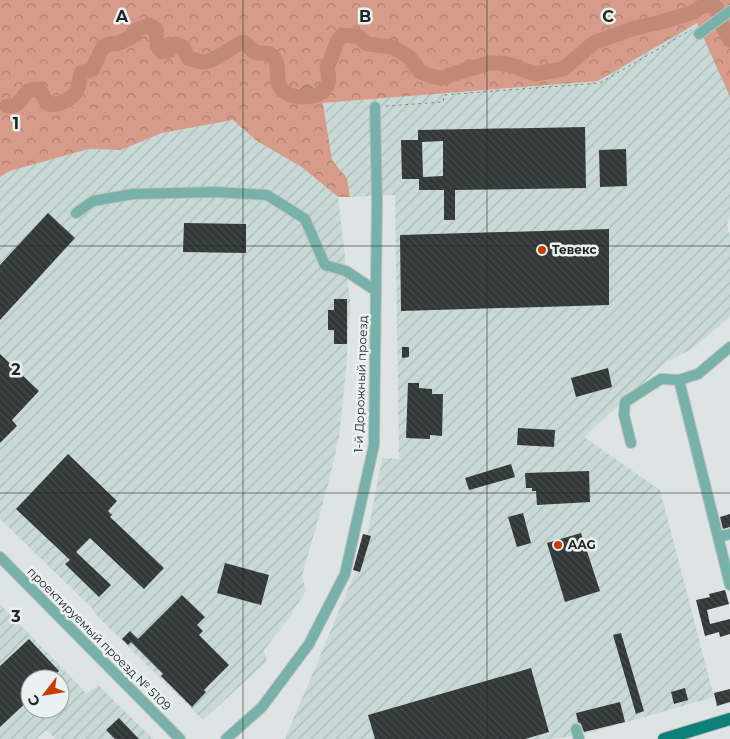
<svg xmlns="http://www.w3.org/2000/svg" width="730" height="739" viewBox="0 0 730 739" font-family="Montserrat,sans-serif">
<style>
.industrial{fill:url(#industrial-furrows);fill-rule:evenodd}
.forest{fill:url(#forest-crowns)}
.water{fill:url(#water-rules);stroke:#936b5e}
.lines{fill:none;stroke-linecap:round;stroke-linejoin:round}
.river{stroke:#c38977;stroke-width:15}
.building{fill:url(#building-back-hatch);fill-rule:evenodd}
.minor-casing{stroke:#bbc2c1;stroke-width:12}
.major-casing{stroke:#bbc2c1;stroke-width:14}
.path{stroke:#7b807f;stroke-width:1;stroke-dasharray:2.5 4;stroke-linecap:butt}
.minor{stroke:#77b1aa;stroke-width:10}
.major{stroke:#0d8179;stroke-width:12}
.grid{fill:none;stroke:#222524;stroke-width:1;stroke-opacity:0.55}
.poi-dot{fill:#c53f03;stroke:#eaf2f1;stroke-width:2}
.labels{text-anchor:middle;stroke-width:5;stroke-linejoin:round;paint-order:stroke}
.poi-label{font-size:12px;font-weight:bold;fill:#222524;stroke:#eaf2f1;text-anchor:start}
.street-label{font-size:12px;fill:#222524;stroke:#eaf2f1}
.grid-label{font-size:16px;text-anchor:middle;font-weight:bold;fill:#222524;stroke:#eaf2f1;stroke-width:5;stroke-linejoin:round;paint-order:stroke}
</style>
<defs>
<pattern id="industrial-furrows" width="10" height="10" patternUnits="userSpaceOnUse" patternTransform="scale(1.25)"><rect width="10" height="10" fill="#c8d9d6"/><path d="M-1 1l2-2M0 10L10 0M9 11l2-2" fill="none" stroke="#acbab8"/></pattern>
<pattern id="forest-crowns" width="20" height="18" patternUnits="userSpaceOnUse" patternTransform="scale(1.25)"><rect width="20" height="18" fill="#d79c89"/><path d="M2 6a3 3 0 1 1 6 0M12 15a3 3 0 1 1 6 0" fill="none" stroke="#ae7f70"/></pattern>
<pattern id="water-rules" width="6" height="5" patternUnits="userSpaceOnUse" patternTransform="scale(1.25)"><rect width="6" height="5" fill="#c38977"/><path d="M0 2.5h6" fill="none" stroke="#9e7061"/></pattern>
<pattern id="building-back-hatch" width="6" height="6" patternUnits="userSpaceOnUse" patternTransform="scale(1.25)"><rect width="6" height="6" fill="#323837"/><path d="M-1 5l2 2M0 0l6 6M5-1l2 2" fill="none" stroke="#474c4b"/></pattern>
</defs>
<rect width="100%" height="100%" fill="#dde4e3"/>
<path class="industrial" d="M 697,23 L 730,97 L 730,217 L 727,224 L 730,238 L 730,317 L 692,349 L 666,362 L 584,437 L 660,490 L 714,697 L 581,735 L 549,739 L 285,739 L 364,552 L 382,458 L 399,459 L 395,195 L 350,197 L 347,178 L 332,160 L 323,103 L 598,81 Z
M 233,120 L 257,141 L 303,168 L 338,197 L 350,300 L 346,371 L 339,436 L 329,481 L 302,576 L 306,590 L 289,618 L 264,650 L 267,661 L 203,720 L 97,616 L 91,607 L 0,519 L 0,177 L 10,171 L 89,149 L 121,150 L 162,133 Z
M 0,604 L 87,694 L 98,685 L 153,739 L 56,739 L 46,730 L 36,739 L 0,739 ZM 30,679 L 60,679 L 60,709 L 30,709 Z"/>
<path class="forest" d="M 0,0 L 730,0 L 730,97 L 697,23 L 598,81 L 323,103 L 332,160 L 347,178 L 350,197 L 338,197 L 303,168 L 257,141 L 233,120 L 162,133 L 121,150 L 89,149 L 10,171 L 0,177 Z"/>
<path class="water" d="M 308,85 L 317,91 L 315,100 L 306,103 L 297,100 L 296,94 L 304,86 Z"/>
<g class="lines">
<path class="river" d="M 7,106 C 25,108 19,88 39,89 L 48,104 C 59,106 74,99 78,88 C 80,82 79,77 82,72 L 92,70 L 103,47 L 109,44 L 119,43 L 135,35 L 138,29 L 149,25 L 156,29 L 157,45 L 162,52 L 169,51 L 171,46 L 176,44 L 183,47 L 188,58 C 193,59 198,62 203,62 C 215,62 232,46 243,42 C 248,44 250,50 255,52 C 260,55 265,51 270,54 C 282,62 274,77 280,87 C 288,100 316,100 325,89 C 331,82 328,74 327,66 C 335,56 332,46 342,35 L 358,36 L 367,44 L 392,47 L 403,53 L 409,57 L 420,72 L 434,77 L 444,78 L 450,75 L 489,63 L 498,63 L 508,64 L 535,74 L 563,69 L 595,42 L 635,28 L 661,22 L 691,13 L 706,4 L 716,7 L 724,29 L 730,40"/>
</g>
<path class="building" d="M 585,127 L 586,188 L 455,190 L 455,220 L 444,220 L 444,190 L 419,190 L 419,179 L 402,179 L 401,140 L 418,140 L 418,130 ZM 443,141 L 443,176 L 423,177 L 422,142 Z
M 626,149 L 627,186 L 600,187 L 599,150 Z
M 48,213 L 75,238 L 0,320 L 0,265 Z
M 184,223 L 246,224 L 246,253 L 183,252 Z
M 609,229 L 609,305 L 401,311 L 400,235 Z
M 334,299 L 347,299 L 347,344 L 334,344 L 334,330 L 328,330 L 328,310 L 334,310 Z
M 402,347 L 409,347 L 409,357 L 402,358 Z
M 0,354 L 39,391 L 12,420 L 17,426 L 0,443 Z
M 608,368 L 612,387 L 576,397 L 571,378 Z
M 408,383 L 419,383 L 419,388 L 432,389 L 432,394 L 443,394 L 442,436 L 430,435 L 430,439 L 406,438 Z
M 518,428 L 555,430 L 554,447 L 517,445 Z
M 68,454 L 117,501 L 108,511 L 112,515 L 110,517 L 164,568 L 144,589 L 90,538 L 76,552 L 111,585 L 99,597 L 65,564 L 70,560 L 16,509 Z
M 511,464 L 515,477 L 469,490 L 465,478 Z
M 589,471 L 590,502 L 537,505 L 536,491 L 532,491 L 532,488 L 526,488 L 525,473 Z
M 523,513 L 531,543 L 517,547 L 508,517 Z
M 730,514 L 730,527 L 723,529 L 720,517 Z
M 581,533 L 600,591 L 565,602 L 547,543 Z
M 363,534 L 371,536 L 360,572 L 353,570 Z
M 225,563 L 269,575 L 261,605 L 217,593 Z
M 725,590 L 729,604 L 707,610 L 710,624 L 730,619 L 730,634 L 720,637 L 719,632 L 705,636 L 696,600 L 710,597 L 709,594 Z
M 182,595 L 205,617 L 197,625 L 203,631 L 199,635 L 229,665 L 204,690 L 206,692 L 192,707 L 161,676 L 163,674 L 131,642 L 128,645 L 122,639 L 130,631 L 138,639 Z
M 621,633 L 644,711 L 636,714 L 613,635 Z
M 29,639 L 59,671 L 51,679 L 30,679 L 30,699 L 0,727 L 0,666 Z
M 531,668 L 549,732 L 525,739 L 375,739 L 368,715 Z
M 685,688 L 688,700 L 674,704 L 671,692 Z
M 730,689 L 730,702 L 717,706 L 714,693 Z
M 620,702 L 625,722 L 584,732 L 581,724 L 578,722 L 576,713 Z
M 119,718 L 139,739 L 115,739 L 106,730 Z"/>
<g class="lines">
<g class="minor-casing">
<path id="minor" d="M 699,34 L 730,11
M 76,213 L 93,201 L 133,194 L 215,192 L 267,195 L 305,219 L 325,265 L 346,271 L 376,291
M 730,347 L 698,374 L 679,380 L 730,585
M 631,443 L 624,415 L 625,402 L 661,379 L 679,380
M 718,537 L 730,534
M 0,557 L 180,739
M 576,729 L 579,739
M 226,739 L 262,707 L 309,644 L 345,574 L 374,445 L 377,202 L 375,107"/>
</g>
<g class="major-casing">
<path id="major" d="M 664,739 L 730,719"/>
</g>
<path class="path" d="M 386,106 L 443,102 L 444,95 L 600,83 L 691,30"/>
<use href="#minor" class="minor"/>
<use href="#major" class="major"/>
</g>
<path class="grid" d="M 243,0 L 243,739M 487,0 L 487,739M 0,246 L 730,246M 0,493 L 730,493"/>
<g class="poi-dot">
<circle cx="542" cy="250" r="5"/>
<circle cx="558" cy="545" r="5"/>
</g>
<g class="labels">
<g class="poi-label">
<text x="552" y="254">Тевекс</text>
<text x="568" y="549">AAG</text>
</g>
<g class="street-label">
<text transform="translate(361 384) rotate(-88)" y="4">1-й Дорожный проезд</text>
<text transform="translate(99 639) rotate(45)" y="4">проектируемый проезд № 5109</text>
</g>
</g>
<g class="grid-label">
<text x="122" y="22">A</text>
<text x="365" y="22">B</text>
<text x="608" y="22">C</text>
<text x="16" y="129">1</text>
<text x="16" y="375">2</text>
<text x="16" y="622">3</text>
</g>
<g transform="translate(45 694) rotate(239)"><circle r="24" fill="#eaf2f1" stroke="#9aa09f"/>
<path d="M0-4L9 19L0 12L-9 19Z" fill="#c53f03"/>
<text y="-8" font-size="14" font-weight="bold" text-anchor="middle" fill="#222524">С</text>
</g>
</svg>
